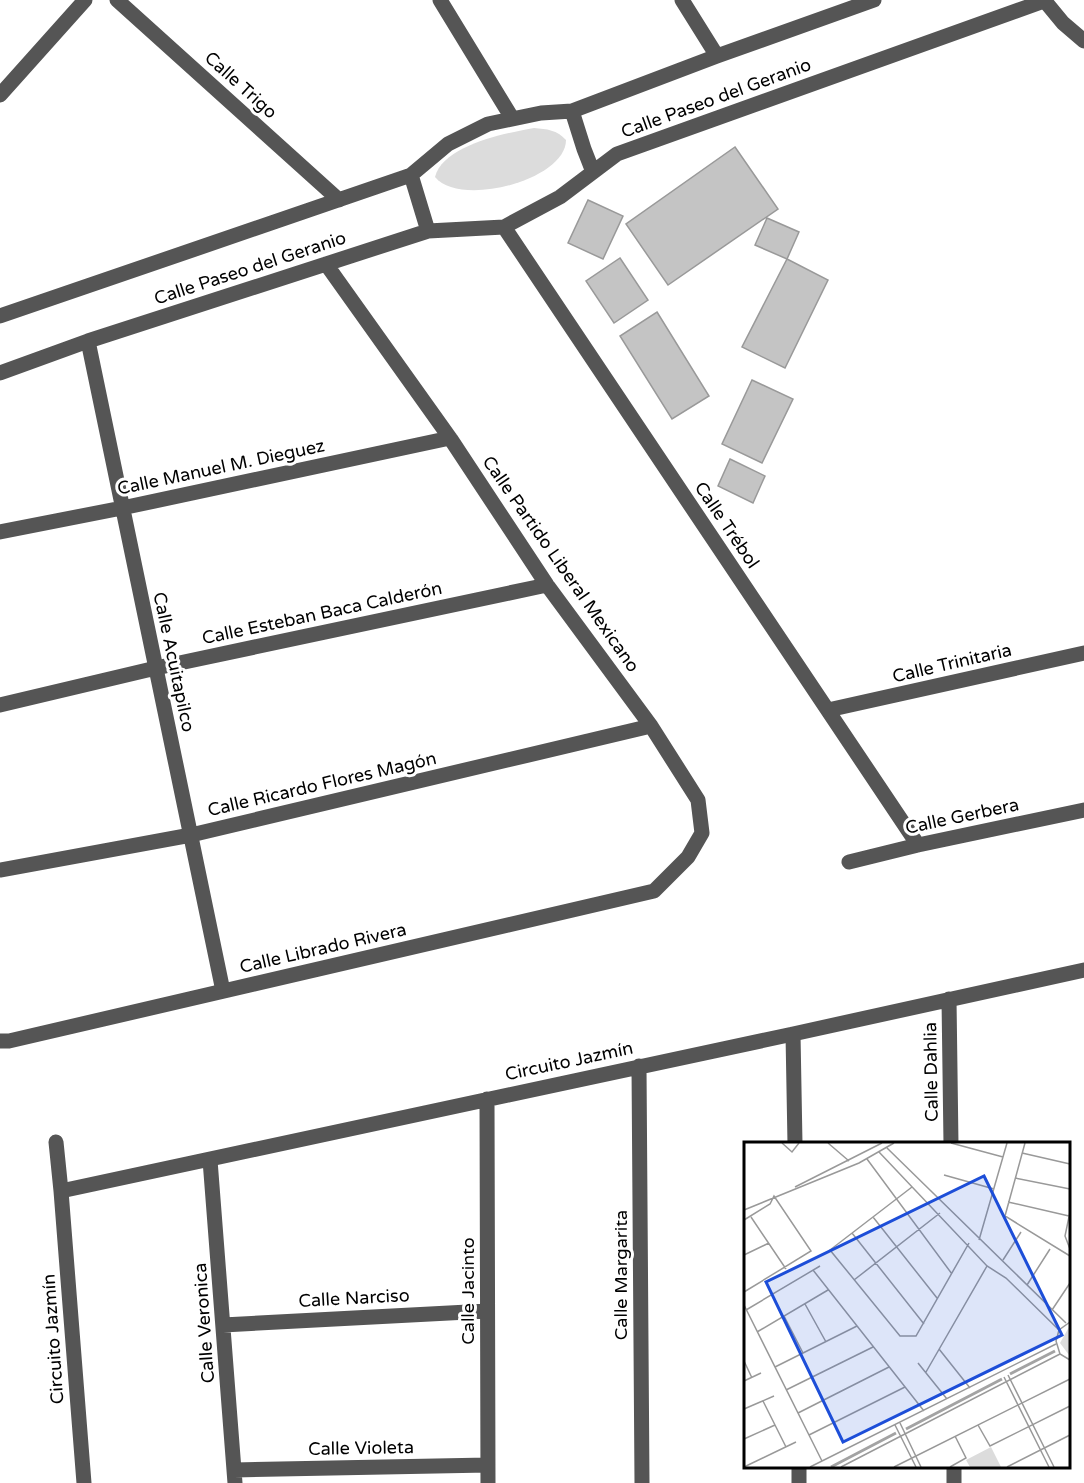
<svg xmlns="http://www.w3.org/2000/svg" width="1084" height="1483" viewBox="0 0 1084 1483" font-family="'Varela Round',sans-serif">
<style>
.green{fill:#dcdcdc}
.building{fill:#c4c4c4;stroke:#999;stroke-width:1.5}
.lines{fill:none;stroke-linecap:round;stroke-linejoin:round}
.minor{stroke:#555;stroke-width:15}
.labels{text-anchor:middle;stroke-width:6;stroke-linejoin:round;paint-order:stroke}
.street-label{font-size:18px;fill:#000;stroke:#fff}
.inset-river{fill:none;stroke:#a3a3a3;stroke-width:3}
.inset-road{fill:none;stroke:#999;stroke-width:1.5}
.view{fill:#1d4ed8;fill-opacity:0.15;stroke:#1d4ed8;stroke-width:3}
.inset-edge{fill:none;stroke:#000;stroke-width:3}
</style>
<rect width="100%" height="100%" fill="#fff"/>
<path class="green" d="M 534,128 C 547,129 557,130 566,140 C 566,180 460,208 435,177 C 443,145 507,133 534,128 Z"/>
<path class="building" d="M 735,147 L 778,209 L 668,285 L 626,224 Z
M 588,200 L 623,216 L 603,259 L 568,243 Z
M 767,218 L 799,232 L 787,259 L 755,245 Z
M 620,258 L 648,300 L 614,323 L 586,281 Z
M 787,259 L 828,280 L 785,368 L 742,347 Z
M 657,312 L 709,396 L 672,419 L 620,336 Z
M 752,380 L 793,399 L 762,463 L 722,444 Z
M 730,459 L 765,476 L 753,503 L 718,486 Z"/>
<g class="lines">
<path class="minor" d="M 117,0 L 339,200
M 440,0 L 512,118
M 682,0 L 717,56
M 1044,0 L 1063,23 L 1084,41
M 0,95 L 85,0
M 572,111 L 584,149 L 593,172
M 411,175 L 428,231
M 504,227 L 918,845
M 0,316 L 411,175 L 448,144 L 488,124 L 541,113 L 572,111 L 717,56 L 874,0
M 88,341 L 223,991
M 0,373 L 88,341 L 428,231 L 504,227 L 560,197 L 617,154 L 1044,1
M 0,532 L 122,508 L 450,438
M 0,705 L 156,668 L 547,585
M 828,710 L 1084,653
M 849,862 L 918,845 L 1084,810
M 0,870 L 191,835 L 651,726
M 949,999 L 951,1144
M 793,1034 L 795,1144
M 0,1041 L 9,1041 L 654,891 L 688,857 L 702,833 L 698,800 L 651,726 L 547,585 L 450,438 L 326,264
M 639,1066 L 642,1483
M 487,1099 L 488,1483
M 56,1142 L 61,1191 L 84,1483
M 210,1160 L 235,1483
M 61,1191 L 793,1034 L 1084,970
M 223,1325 L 487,1311
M 799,1466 L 799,1483
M 954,1466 L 954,1483
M 234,1470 L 488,1465"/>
</g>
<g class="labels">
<g class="street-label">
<text transform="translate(241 85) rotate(42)" y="6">Calle Trigo</text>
<text transform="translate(716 98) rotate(-20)" y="6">Calle Paseo del Geranio</text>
<text transform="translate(250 268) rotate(-18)" y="6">Calle Paseo del Geranio</text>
<text transform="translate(221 467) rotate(-12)" y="6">Calle Manuel M. Dieguez</text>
<text transform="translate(727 525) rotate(56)" y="6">Calle Trébol</text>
<text transform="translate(561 564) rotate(55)" y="6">Calle Partido Liberal Mexicano</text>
<text transform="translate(322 613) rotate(-12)" y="6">Calle Esteban Baca Calderón</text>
<text transform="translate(174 662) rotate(78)" y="6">Calle Acuitapilco</text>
<text transform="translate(952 663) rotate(-13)" y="6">Calle Trinitaria</text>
<text transform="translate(322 784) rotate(-13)" y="6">Calle Ricardo Flores Magón</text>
<text transform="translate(962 816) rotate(-12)" y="6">Calle Gerbera</text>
<text transform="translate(323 948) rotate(-13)" y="6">Calle Librado Rivera</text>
<text transform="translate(569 1061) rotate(-12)" y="6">Circuito Jazmín</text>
<text transform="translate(931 1072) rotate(-91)" y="6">Calle Dahlia</text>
<text transform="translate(621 1275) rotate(-90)" y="6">Calle Margarita</text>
<text transform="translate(468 1291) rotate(-90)" y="6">Calle Jacinto</text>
<text transform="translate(354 1298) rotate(-3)" y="6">Calle Narciso</text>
<text transform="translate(204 1323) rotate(-94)" y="6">Calle Veronica</text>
<text transform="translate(53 1339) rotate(-94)" y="6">Circuito Jazmín</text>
<text transform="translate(361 1448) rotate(-1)" y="6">Calle Violeta</text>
</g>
</g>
<g transform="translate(744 1142)">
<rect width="326" height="326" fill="#fff"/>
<path d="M 325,185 L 326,185 L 325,213 L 316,201 ZM 247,305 L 257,325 L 226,325 L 222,318 Z" fill="#dcdcdc"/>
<path class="inset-river" d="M 266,232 L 311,209M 162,287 L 258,237M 87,325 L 152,291"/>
<path class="inset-road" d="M 38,1 L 48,10 L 55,1M 84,1 L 105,19M 207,1 L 259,15M 281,1 L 261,74 L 326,114M 143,6 L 322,181M 135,10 L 243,124 L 262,136 L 315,188M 278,11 L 326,22M 123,17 L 208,132M 200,33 L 250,47M 271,36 L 326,47M 51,45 L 138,1M 168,45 L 86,108 L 156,194 L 172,194 L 225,101M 264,60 L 325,74M 0,68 L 115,21 L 150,1M 326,70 L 321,94 L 326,107M 7,75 L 42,127M 129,75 L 193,156M 0,78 L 26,62 L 30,54 L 67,109 L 0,150M 108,91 L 180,182M 235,98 L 263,1M 0,113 L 25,101M 259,118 L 277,90M 69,128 L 180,269M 110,138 L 196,71M 283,143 L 306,107M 61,162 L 82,200M 0,163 L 78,319M 2,168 L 76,124M 308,168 L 326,141M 40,174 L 59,211M 326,180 L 315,188 L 312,199 L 316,212 L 326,218M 13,190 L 84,148M 195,207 L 226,246M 0,219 L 8,236M 174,221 L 203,257M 31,225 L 113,184M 182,230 L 243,124M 264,233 L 310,325M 260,235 L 305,325M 0,239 L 17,231M 42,248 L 129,205M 19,259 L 42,305M 0,267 L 30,254M 54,271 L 145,225M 156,281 L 177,325M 151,283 L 172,325M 234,283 L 246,304 L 326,264M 65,293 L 161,245M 0,297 L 31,283M 0,325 L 52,300M 66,325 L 312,202M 97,325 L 316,212M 150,325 L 326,237M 206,325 L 222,316 L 211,294M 263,325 L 326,293"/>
<path class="view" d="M 240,34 L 318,193 L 99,300 L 22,140 Z"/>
<rect width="326" height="326" class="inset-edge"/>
</g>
</svg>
